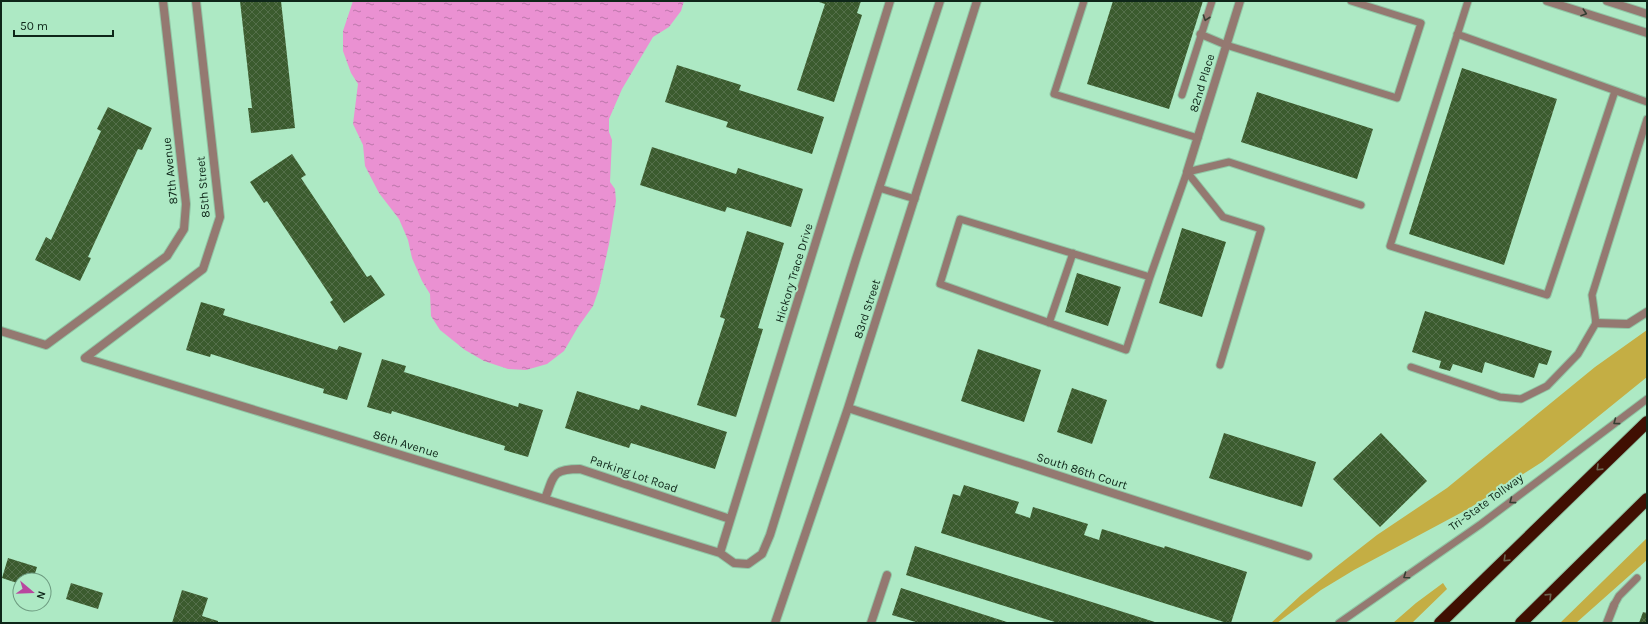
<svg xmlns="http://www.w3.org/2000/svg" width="1648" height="624" viewBox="0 0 1648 624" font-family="Karla,sans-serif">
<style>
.green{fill:#c4ae44}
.water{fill:url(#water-ripples)}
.building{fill:url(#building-cross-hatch)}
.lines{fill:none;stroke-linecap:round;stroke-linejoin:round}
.service-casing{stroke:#90c6a5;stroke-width:9}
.minor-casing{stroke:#90c6a5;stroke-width:10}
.tertiary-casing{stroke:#90c6a5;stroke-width:10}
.motorway-casing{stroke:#90c6a5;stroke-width:14}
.service{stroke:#947971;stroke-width:7}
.minor{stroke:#947971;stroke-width:8}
.tertiary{stroke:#947971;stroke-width:8}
.motorway{stroke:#400f02;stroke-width:12}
.oneway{stroke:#363f33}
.oneway2{stroke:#6c6650}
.labels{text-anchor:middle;stroke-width:4;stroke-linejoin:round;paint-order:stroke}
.street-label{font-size:12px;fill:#0e2619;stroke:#ade9c4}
</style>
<defs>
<pattern id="water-ripples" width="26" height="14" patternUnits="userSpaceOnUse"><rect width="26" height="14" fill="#ea91d2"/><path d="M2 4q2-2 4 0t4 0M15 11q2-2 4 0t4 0" fill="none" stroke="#bc76aa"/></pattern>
<pattern id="building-cross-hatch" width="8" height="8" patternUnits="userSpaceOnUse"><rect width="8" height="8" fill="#3b5b2e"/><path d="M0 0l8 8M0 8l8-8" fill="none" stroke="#546f4a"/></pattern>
</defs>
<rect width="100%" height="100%" fill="#ade9c4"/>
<path class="green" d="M 1647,330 L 1647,377 L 1542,462 L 1468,509 L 1354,570 L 1321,590 L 1277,623 L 1271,623 L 1301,595 L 1336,567 L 1377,535 L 1447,488 L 1595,367 Z
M 1647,538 L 1647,560 L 1576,623 L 1560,623 Z
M 1443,583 L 1447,589 L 1412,623 L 1393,623 L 1416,603 Z"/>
<path class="water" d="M 353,1 L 684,1 L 681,11 L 669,27 L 653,37 L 622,89 L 609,119 L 609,132 L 612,140 L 610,182 L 615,189 L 616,201 L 609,244 L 599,289 L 593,306 L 578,327 L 564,351 L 547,364 L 526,370 L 508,369 L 484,361 L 465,350 L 440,330 L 431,316 L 430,294 L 422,281 L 412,258 L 408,240 L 399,219 L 379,193 L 365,166 L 363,145 L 353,124 L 358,84 L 351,73 L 343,51 L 343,31 Z"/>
<path class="building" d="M 240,1 L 281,1 L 295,128 L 251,133 L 248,108 L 252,108 Z
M 820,1 L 861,1 L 857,13 L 862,15 L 834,102 L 797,90 L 825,4 L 819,2 Z
M 1113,1 L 1203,1 L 1169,109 L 1087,84 Z
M 677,65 L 741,85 L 739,90 L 824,117 L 812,154 L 726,127 L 728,122 L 665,102 Z
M 1462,68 L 1557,99 L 1504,265 L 1409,234 Z
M 1257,92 L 1373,129 L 1357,179 L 1241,142 Z
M 108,107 L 152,128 L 142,150 L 138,149 L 88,257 L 91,258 L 80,281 L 35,260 L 46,237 L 51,240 L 101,131 L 97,129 Z
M 652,147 L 736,174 L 738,168 L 803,189 L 791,227 L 727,207 L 725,212 L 640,185 Z
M 292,154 L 306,175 L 301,178 L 367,277 L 371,275 L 385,295 L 344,323 L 330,302 L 333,300 L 267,201 L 264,203 L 250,182 Z
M 1182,228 L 1226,242 L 1202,317 L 1159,303 Z
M 747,231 L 784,243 L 758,328 L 763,329 L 736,417 L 697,405 L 725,319 L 720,317 Z
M 1077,273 L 1121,287 L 1108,326 L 1065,312 Z
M 201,302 L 225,309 L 223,315 L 337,350 L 339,346 L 362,353 L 347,400 L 323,393 L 324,389 L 211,354 L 210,357 L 186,350 Z
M 1425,311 L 1552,351 L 1547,365 L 1539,363 L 1534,378 L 1485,362 L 1482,373 L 1453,364 L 1450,371 L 1439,368 L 1441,361 L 1412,352 Z
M 978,349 L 1041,370 L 1024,422 L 961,401 Z
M 382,359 L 406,366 L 404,372 L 518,407 L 519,403 L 543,410 L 528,457 L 504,450 L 505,446 L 392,411 L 391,414 L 367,407 Z
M 1072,388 L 1107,400 L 1092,444 L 1057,432 Z
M 577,391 L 639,410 L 641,405 L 727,432 L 715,469 L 631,443 L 629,448 L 565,428 Z
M 1224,433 L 1316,462 L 1302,507 L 1209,478 Z
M 1381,433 L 1427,481 L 1380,527 L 1333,479 Z
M 964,485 L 1019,502 L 1015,513 L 1030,518 L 1033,507 L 1088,524 L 1084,535 L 1099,540 L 1102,529 L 1164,548 L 1165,546 L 1247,572 L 1231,623 L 1227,623 L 941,533 L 953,494 L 960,496 Z
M 915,546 L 1158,623 L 1058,623 L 906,575 Z
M 8,558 L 37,567 L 33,580 L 20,580 L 20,584 L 2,578 Z
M 71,583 L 103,593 L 98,609 L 66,599 Z
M 901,588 L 1010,623 L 919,623 L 892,615 Z
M 182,590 L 208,598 L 202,616 L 218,621 L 218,623 L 172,623 Z
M 1643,612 L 1647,613 L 1647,623 L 1639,623 Z"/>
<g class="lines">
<g class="service-casing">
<path id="service" d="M 1084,1 L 1054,94 L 1198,138
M 1468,1 L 1390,246 L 1547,295 L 1615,91
M 1200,34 L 1226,45 L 1397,98 L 1421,23 L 1351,1
M 1457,34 L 1647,102
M 1182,95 L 1212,1
M 1187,172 L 1223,217 L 1261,229 L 1220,365
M 1187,172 L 1229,162 L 1361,205
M 879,188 L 915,199
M 1150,277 L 1126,350 L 940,284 L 960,219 L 1150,277 L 1187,172
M 1049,323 L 1073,253
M 1411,367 L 1500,397 L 1521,399 L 1547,386 L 1578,354 L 1596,323 L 1592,295 L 1647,119
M 1614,605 L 1619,596 L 1637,578
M 1339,623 L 1481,524 L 1647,399"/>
</g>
<g class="minor-casing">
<path id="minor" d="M 1187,172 L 1240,1
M 1596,323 L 1628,324 L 1647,312
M 1,331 L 46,345 L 167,256 L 184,229 L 186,204 L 163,1
M 85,358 L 720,553 L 734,563 L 748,564 L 762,554 L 770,535 L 856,259 L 940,1
M 85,358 L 203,269 L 220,217 L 196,1
M 848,408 L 1308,556
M 545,499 C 554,475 552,469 580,469 L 730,519
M 720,553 L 890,1
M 775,623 L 848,408 L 977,1
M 871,623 L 887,575
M 1607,623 L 1614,605"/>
</g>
<g class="tertiary-casing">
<path id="tertiary" d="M 1547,1 L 1647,33
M 1607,1 L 1647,14"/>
</g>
<g class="motorway-casing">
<path id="motorway" d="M 1440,623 L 1647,422
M 1521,623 L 1647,499"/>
</g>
<use href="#service" class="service"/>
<use href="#minor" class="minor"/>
<use href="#tertiary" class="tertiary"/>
<use href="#motorway" class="motorway"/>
</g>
<defs><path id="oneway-chevron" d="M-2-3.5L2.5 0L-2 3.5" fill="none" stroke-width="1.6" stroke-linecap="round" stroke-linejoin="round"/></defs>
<g class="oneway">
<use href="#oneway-chevron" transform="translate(1584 13) rotate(18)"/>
<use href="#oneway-chevron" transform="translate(1206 18) rotate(109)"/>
<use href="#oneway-chevron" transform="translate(1616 422) rotate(143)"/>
<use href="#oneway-chevron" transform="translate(1512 501) rotate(143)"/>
<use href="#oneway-chevron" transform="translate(1406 576) rotate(145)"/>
</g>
<g class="oneway2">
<use href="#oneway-chevron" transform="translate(1599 468) rotate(136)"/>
<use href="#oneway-chevron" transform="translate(1506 559) rotate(136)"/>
<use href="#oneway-chevron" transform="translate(1549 596) rotate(-44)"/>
</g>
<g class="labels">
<g class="street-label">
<text transform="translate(1202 83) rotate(-73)" y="4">82nd Place</text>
<text transform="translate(170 171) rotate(-96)" y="4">87th Avenue</text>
<text transform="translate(203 187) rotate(-95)" y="4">85th Street</text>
<text transform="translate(794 273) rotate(-73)" y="4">Hickory Trace Drive</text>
<text transform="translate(867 309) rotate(-72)" y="4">83rd Street</text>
<text transform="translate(406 444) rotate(17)" y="4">86th Avenue</text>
<text transform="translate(1082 471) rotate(18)" y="4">South 86th Court</text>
<text transform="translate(634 474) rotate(19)" y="4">Parking Lot Road</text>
<text transform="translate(1486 502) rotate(-36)" y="4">Tri-State Tollway</text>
</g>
</g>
<rect width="1648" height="624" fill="none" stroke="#0e2619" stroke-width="4"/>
<g transform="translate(32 592) rotate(109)"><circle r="19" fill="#ade9c4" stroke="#6d9b80"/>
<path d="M0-3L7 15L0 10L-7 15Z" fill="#b9469f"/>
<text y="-6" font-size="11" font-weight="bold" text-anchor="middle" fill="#0e2619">N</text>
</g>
<path d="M14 30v6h99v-6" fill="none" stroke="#0e2619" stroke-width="2"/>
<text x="20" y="30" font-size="12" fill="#0e2619" stroke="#ade9c4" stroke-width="3" paint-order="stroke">50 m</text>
</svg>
